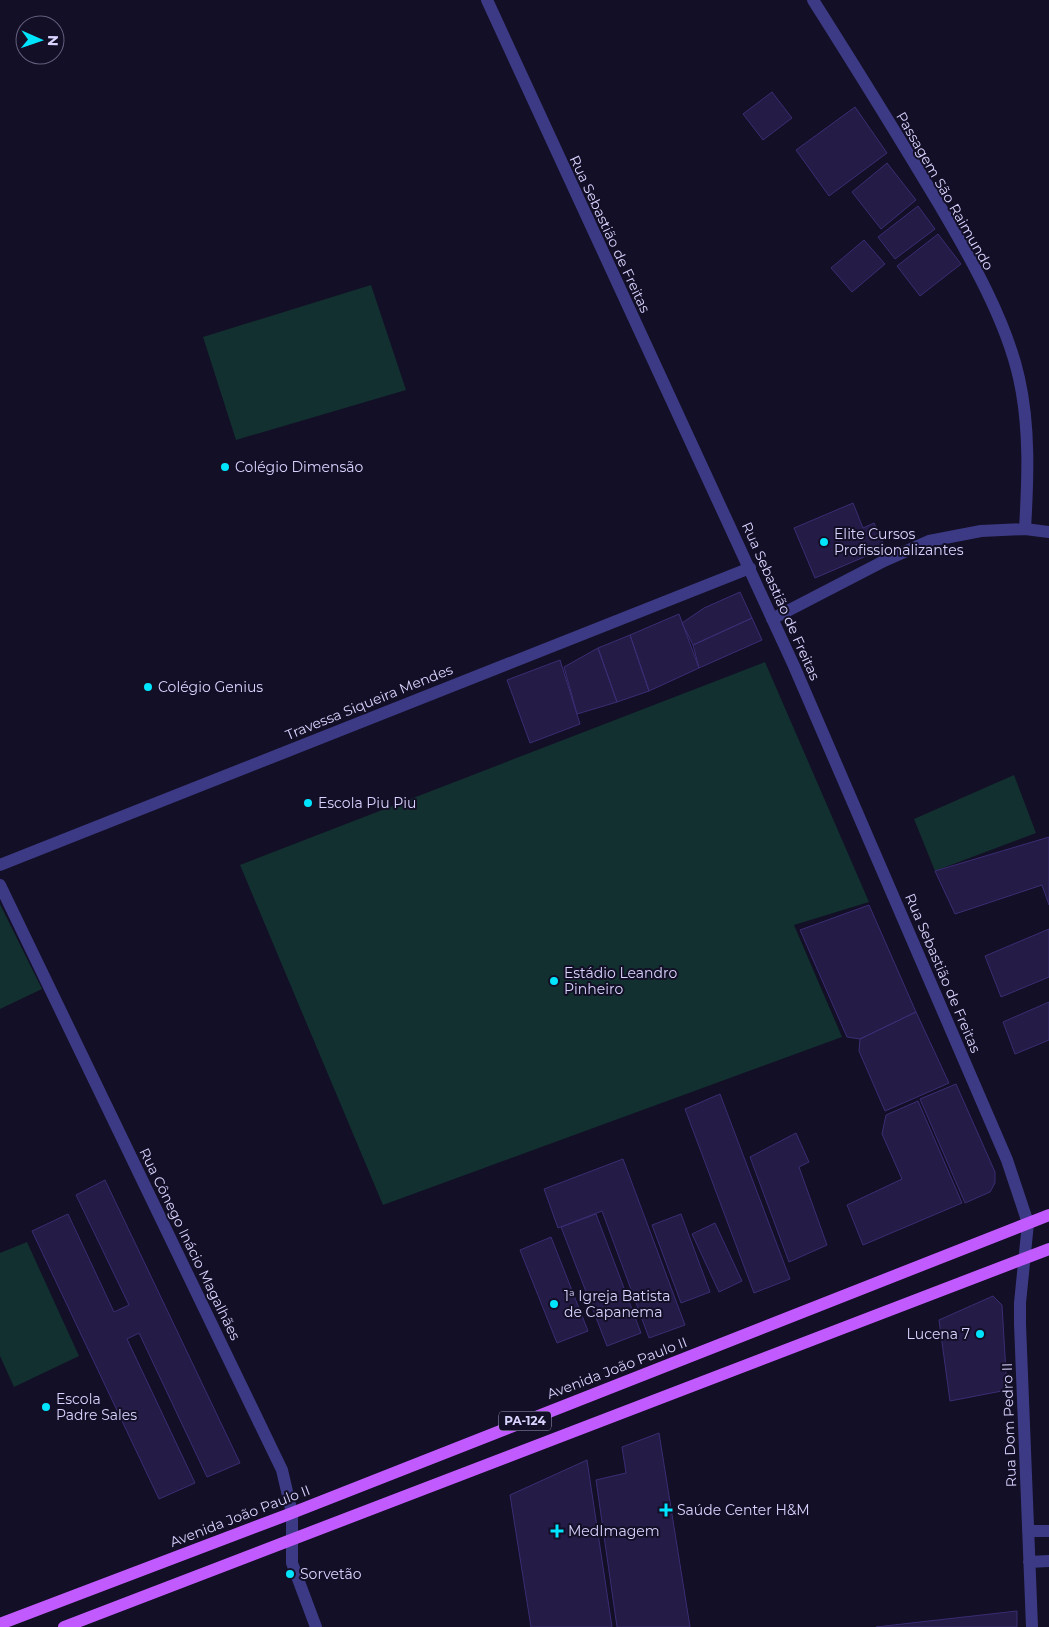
<svg xmlns="http://www.w3.org/2000/svg" width="1049" height="1627" viewBox="0 0 1049 1627" font-family="Montserrat,sans-serif">
<style>
.green{fill:#12302f}
.building{fill:#241b47;stroke:#3b2d73}
.lines{fill:none;stroke-linecap:round;stroke-linejoin:round}
.minor{stroke:#3d3a85;stroke-width:12}
.major{stroke:#c25bff;stroke-width:12}
.poi-dot{fill:#00e5ff;stroke:#130f26;stroke-width:2}
.labels{text-anchor:middle;stroke-width:4;stroke-linejoin:round;paint-order:stroke}
.shield{fill:#130f26;stroke:#9e99be;stroke-width:1}
.shield-label{font-size:12px;font-weight:bold;fill:#d9d4ff}
.street-label{font-size:14px;fill:#d9d4ff;stroke:#130f26}
.poi-label{font-size:14px;fill:#d9d4ff;stroke:#130f26;text-anchor:start}
</style>
<rect width="100%" height="100%" fill="#130f26"/>
<path class="green" d="M 371,285 L 406,390 L 236,440 L 203,337 Z
M 765,662 L 869,902 L 794,925 L 842,1037 L 383,1205 L 240,865 Z
M 1014,775 L 1036,833 L 935,871 L 914,819 Z
M 0,904 L 42,989 L 0,1009 Z
M 27,1242 L 79,1356 L 14,1387 L 0,1356 L 0,1253 Z"/>
<path class="building" d="M 772,92 L 792,118 L 763,140 L 743,114 Z
M 855,107 L 887,153 L 829,196 L 796,150 Z
M 887,163 L 916,200 L 881,229 L 852,192 Z
M 918,206 L 935,229 L 895,259 L 878,237 Z
M 938,234 L 961,264 L 920,296 L 897,266 Z
M 864,240 L 885,264 L 852,292 L 831,268 Z
M 853,503 L 863,528 L 874,523 L 885,548 L 815,578 L 794,528 Z
M 740,592 L 752,618 L 693,645 L 682,623 L 704,608 Z
M 679,614 L 699,668 L 649,691 L 630,635 Z
M 752,618 L 762,640 L 699,668 L 693,645 Z
M 630,635 L 649,691 L 617,702 L 598,648 Z
M 598,648 L 617,702 L 577,714 L 564,667 Z
M 560,660 L 580,724 L 530,743 L 507,680 Z
M 1049,837 L 1049,905 L 1042,885 L 955,914 L 935,871 Z
M 869,905 L 916,1012 L 860,1039 L 847,1037 L 800,930 Z
M 1049,929 L 1049,977 L 1001,997 L 985,956 Z
M 1049,1002 L 1049,1040 L 1015,1054 L 1003,1022 Z
M 916,1012 L 949,1083 L 885,1111 L 859,1051 L 860,1039 Z
M 956,1084 L 995,1172 L 995,1183 L 990,1192 L 965,1203 L 920,1099 Z
M 720,1094 L 790,1279 L 754,1293 L 685,1109 Z
M 918,1101 L 962,1203 L 863,1245 L 847,1205 L 902,1179 L 882,1134 L 886,1115 Z
M 796,1133 L 809,1162 L 799,1167 L 827,1245 L 789,1262 L 750,1157 Z
M 623,1159 L 685,1325 L 649,1338 L 602,1211 L 558,1228 L 544,1189 Z
M 105,1180 L 240,1463 L 207,1477 L 139,1333 L 127,1339 L 195,1483 L 159,1499 L 32,1231 L 68,1214 L 114,1312 L 129,1305 L 76,1195 Z
M 596,1214 L 641,1333 L 607,1346 L 561,1227 Z
M 681,1214 L 710,1292 L 681,1303 L 652,1225 Z
M 715,1223 L 742,1281 L 719,1292 L 692,1234 Z
M 551,1237 L 588,1331 L 557,1343 L 520,1250 Z
M 993,1296 L 1002,1305 L 1007,1390 L 950,1401 L 939,1320 Z
M 659,1433 L 690,1627 L 617,1627 L 596,1480 L 626,1473 L 622,1447 Z
M 587,1460 L 612,1627 L 531,1627 L 510,1495 Z
M 1017,1611 L 1017,1627 L 876,1627 Z"/>
<g class="lines">
<path class="minor" d="M 487,0 L 794,666 L 1007,1160 L 1028,1223 L 1020,1303 L 1020,1324 L 1032,1627
M 813,0 C 856,68 899,137 940,206 C 970,257 1006,320 1019,378 C 1030,427 1028,478 1025,529
M 772,619 L 884,561 L 929,541 L 981,531 L 1025,529 L 1049,532
M 0,865 L 750,568
M 0,885 L 282,1470 L 292,1513 L 292,1563 L 316,1627
M 1028,1531 L 1049,1531
M 1029,1562 L 1049,1561"/>
<path class="major" d="M 0,1624 L 292,1513 L 1049,1215
M 64,1627 L 1049,1249"/>
</g>
<g class="poi-dot">
<circle cx="225" cy="467" r="5"/>
<circle cx="824" cy="542" r="5"/>
<circle cx="148" cy="687" r="5"/>
<circle cx="308" cy="803" r="5"/>
<circle cx="554" cy="981" r="5"/>
<circle cx="554" cy="1304" r="5"/>
<circle cx="980" cy="1334" r="5"/>
<circle cx="46" cy="1407" r="5"/>
<path d="M663.5 1502.5h5v5h5v5h-5v5h-5v-5h-5v-5h5z"/>
<path d="M554.5 1523.5h5v5h5v5h-5v5h-5v-5h-5v-5h5z"/>
<circle cx="290" cy="1574" r="5"/>
</g>
<g class="labels">
<rect class="shield" x="499" y="1411.5" width="52" height="19" rx="4"/>
<g class="shield-label">
<text x="525" y="1425">PA-124</text>
</g>
<g class="street-label">
<text transform="translate(945 191) rotate(60)" y="5">Passagem São Raimundo</text>
<text transform="translate(610 234) rotate(65)" y="5">Rua Sebastião de Freitas</text>
<text transform="translate(781 601) rotate(66)" y="5">Rua Sebastião de Freitas</text>
<text transform="translate(369 702) rotate(-22)" y="5">Travessa Siqueira Mendes</text>
<text transform="translate(943 973) rotate(67)" y="5">Rua Sebastião de Freitas</text>
<text transform="translate(190 1244) rotate(64)" y="5">Rua Cônego Inácio Magalhães</text>
<text transform="translate(617 1368) rotate(-21)" y="5">Avenida João Paulo II</text>
<text transform="translate(1009 1425) rotate(-92)" y="5">Rua Dom Pedro II</text>
<text transform="translate(240 1516) rotate(-21)" y="5">Avenida João Paulo II</text>
</g>
<g class="poi-label">
<text x="235" y="472">Colégio Dimensão</text>
<text x="834" y="539">Elite Cursos<tspan x="834" dy="16">Profissionalizantes</tspan></text>
<text x="158" y="692">Colégio Genius</text>
<text x="318" y="808">Escola Piu Piu</text>
<text x="564" y="978">Estádio Leandro<tspan x="564" dy="16">Pinheiro</tspan></text>
<text x="564" y="1301">1ª Igreja Batista<tspan x="564" dy="16">de Capanema</tspan></text>
<text x="970" y="1339" text-anchor="end">Lucena 7</text>
<text x="56" y="1404">Escola<tspan x="56" dy="16">Padre Sales</tspan></text>
<text x="677" y="1515">Saúde Center H&amp;M</text>
<text x="568" y="1536">MedImagem</text>
<text x="300" y="1579">Sorvetão</text>
</g>
</g>
<g transform="translate(40 40) rotate(92)"><circle r="24" fill="#130f26" stroke="#625e7d"/>
<path d="M0-4L9 19L0 12L-9 19Z" fill="#00e5ff"/>
<text y="-8" font-size="14" font-weight="bold" text-anchor="middle" fill="#d9d4ff">N</text>
</g>
</svg>
